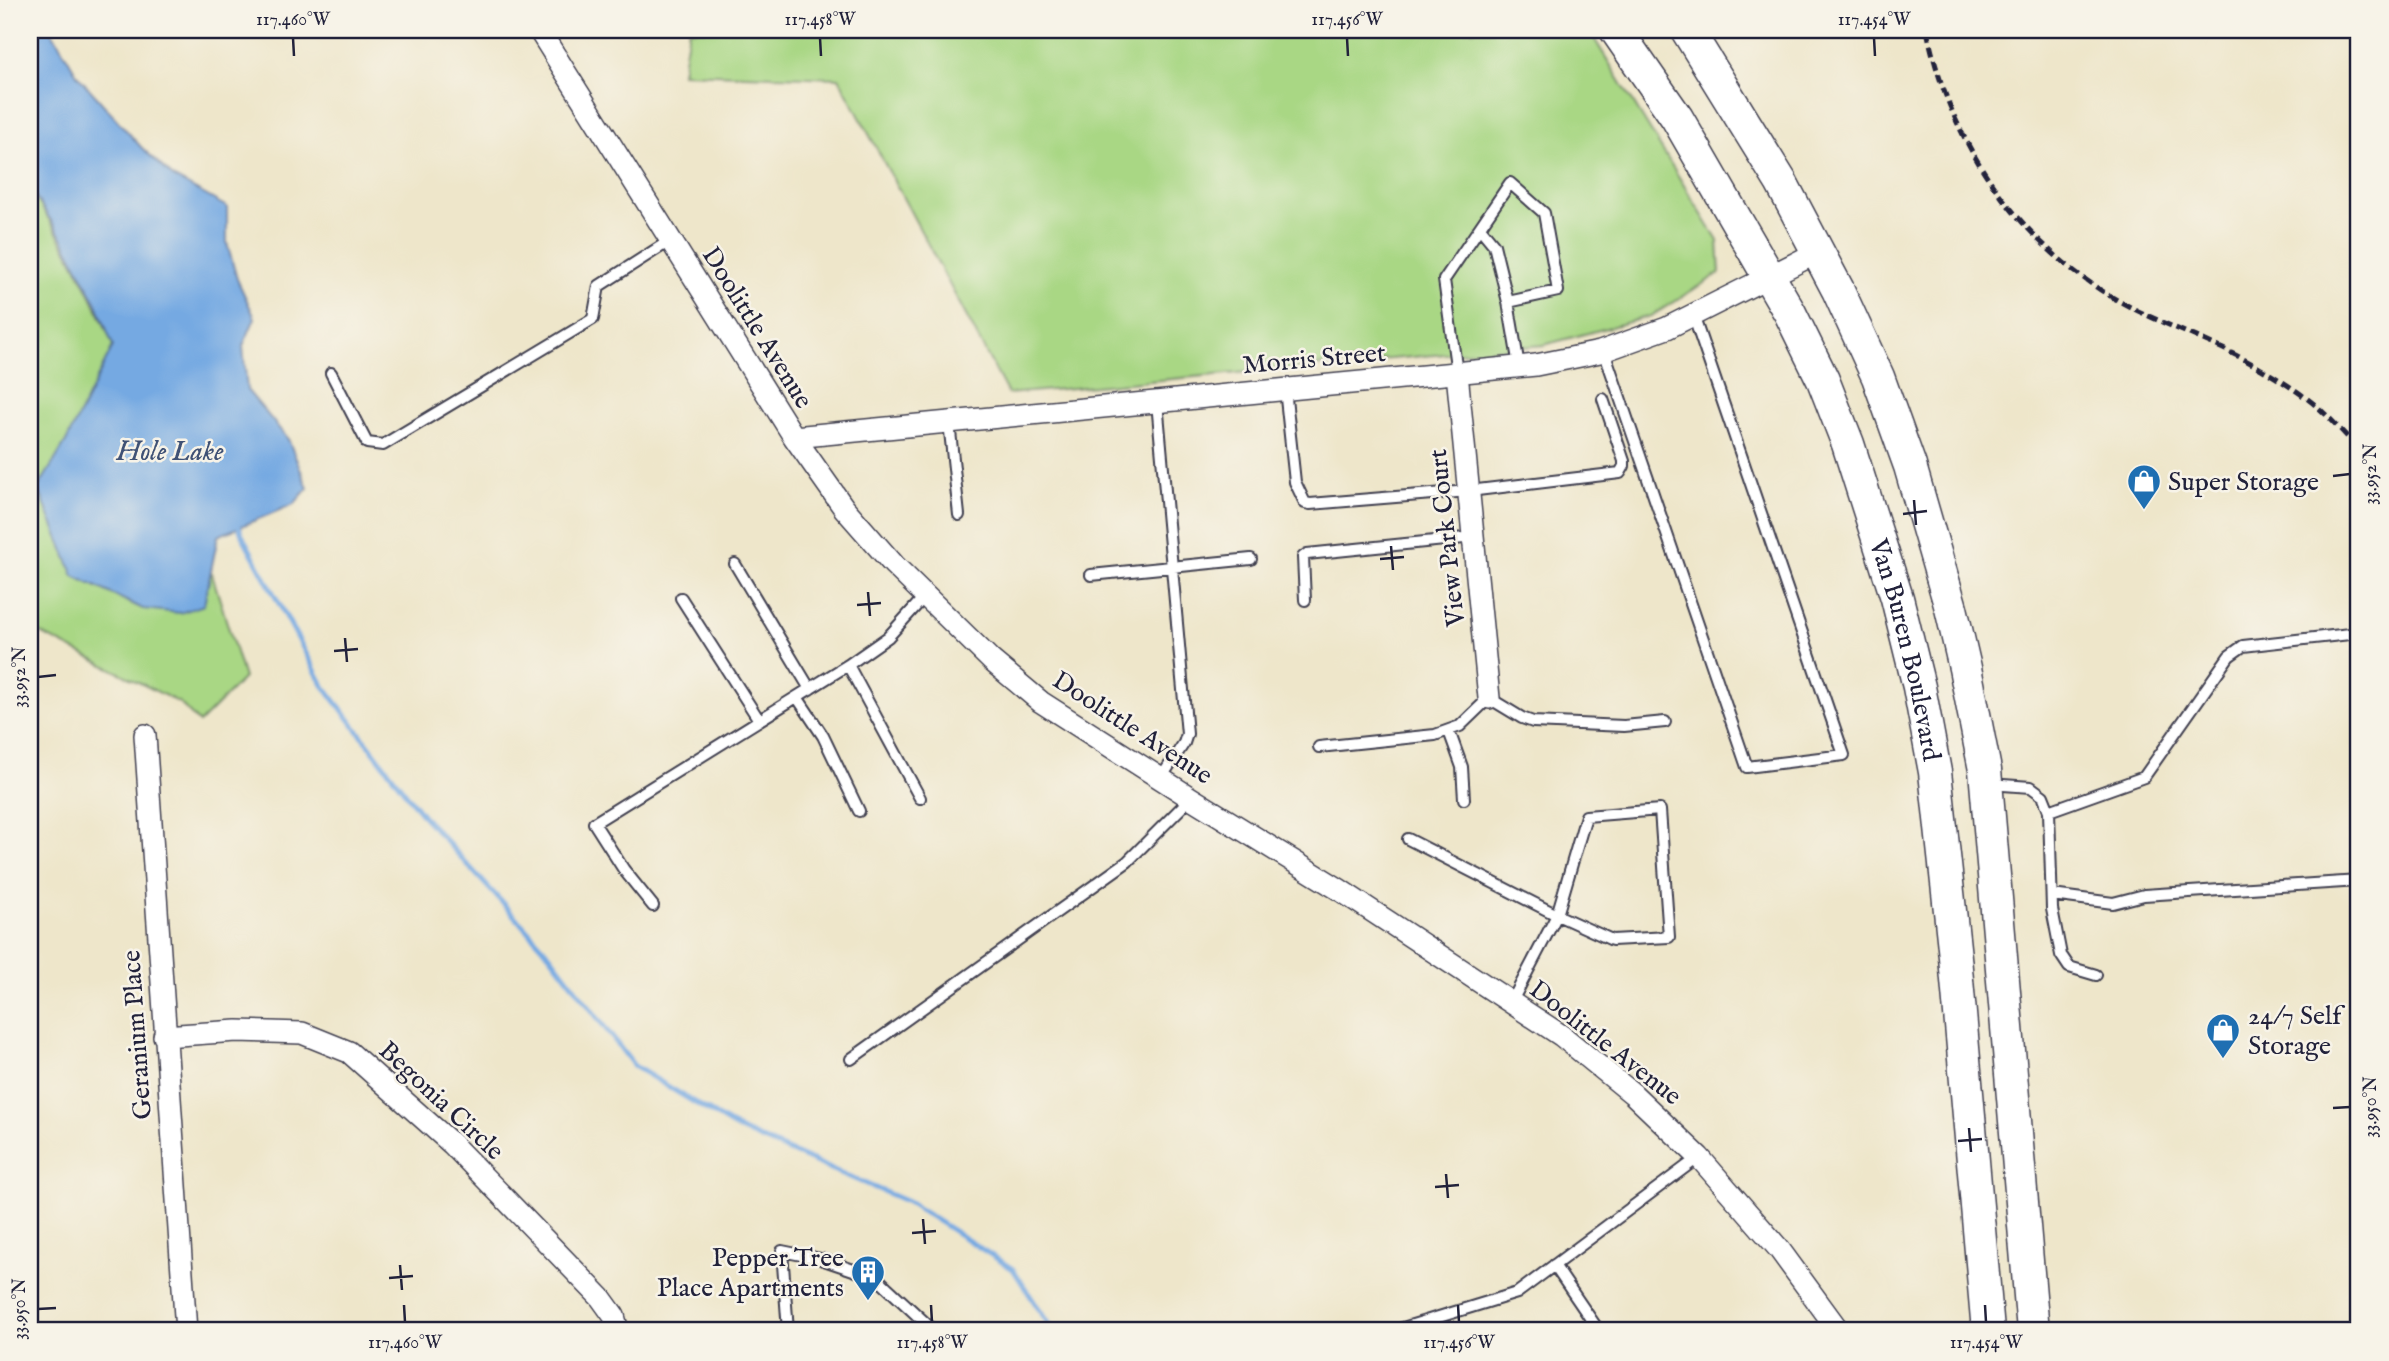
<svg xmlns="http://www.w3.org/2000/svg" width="2389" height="1361" viewBox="0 0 2389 1361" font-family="'IM FELL English',serif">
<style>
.green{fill:#a9d784;stroke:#667c60;stroke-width:2}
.water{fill:#75a9e2;stroke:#4c668e;stroke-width:2}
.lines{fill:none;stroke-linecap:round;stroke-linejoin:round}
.stream{stroke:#75a9e2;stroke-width:5}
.service-casing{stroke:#413f50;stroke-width:14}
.minor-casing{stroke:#413f50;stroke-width:24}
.primary-casing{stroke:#413f50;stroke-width:35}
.service{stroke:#fff;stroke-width:10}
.minor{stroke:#fff;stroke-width:21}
.primary{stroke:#fff;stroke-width:32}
.rail{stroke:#22223b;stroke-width:5;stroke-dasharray:10 5;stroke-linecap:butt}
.ticks{fill:none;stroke:#22223b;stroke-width:2.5}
.labels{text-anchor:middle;stroke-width:5;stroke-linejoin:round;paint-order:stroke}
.street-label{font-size:26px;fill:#22223b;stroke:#f7f3e8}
.poi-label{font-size:26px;fill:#22223b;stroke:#f7f3e8;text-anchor:start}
.water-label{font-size:28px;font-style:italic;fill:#3f5175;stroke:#f7f3e8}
.neatline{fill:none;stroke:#22223b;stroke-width:2.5}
.ticks-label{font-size:18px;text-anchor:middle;fill:#22223b}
</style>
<rect width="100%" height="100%" fill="#f7f3e8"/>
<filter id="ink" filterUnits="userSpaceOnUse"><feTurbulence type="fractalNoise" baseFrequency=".0143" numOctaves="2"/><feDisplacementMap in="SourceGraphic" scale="14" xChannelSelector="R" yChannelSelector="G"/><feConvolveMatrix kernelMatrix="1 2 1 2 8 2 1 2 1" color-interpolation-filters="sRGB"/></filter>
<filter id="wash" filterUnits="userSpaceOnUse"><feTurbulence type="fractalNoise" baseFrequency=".00686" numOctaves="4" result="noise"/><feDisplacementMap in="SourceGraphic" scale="28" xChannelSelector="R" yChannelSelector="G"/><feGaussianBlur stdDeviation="1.57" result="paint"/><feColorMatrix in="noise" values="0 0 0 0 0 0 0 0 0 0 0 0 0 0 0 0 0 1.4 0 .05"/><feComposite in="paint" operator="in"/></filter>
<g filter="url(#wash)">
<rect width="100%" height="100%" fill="#eee6ca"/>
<path class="green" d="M 689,30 L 1589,30 L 1718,241 L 1720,273 L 1651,316 L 1544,345 L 1008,394 L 839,78 L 682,73 Z
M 30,189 C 62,239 91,290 113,346 L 66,442 L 38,488 L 74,576 L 143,609 L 203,605 L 211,571 L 244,678 L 199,723 L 180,703 L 30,628 Z"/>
<path class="water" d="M 30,30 L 51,30 L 78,76 L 141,147 L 173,177 L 227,207 L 227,243 L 237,279 L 255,318 L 243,346 L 247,390 L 288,439 L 308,488 L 294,504 L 218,536 L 204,605 L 180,613 L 143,609 L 74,576 L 38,488 L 66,442 L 113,346 L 97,304 L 63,239 L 30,188 Z"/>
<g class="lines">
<path class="stream" d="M 237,521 L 242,535 L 323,685 L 424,817 L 550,955 L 634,1066 L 740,1130 L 908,1202 L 1013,1269 L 1053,1331"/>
</g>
</g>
<g filter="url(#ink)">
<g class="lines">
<g class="service-casing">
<path id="service" d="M 1480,228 L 1494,245 L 1508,302
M 1604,351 L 1747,767 L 1844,755 L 1693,315
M 331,373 L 367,443 L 383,445 L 593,319 L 599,286 L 671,240
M 1457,373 L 1444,280 L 1510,183 L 1544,213 L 1558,291 L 1508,302 L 1519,366
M 1285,389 L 1295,482 L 1305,503 L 1310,504 L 1469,491 L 1620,473 L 1624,466 L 1624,461 L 1603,399
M 1157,402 L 1187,734 L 1184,743 L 1161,778
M 949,422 L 959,515
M 735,564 L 810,689
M 1091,575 L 1251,559
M 681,598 L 759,720
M 1305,600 L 1303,557 L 1307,554 L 1474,537
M 848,665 L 920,798
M 797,697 L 823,736 L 859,811
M 1449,731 L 1462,767 L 1464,799
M 1319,747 L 1435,735 L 1460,726 L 1489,698 L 1522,718 L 1533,722 L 1624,726 L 1665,722
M 1989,784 L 2031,787 L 2043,796 L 2049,811 L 2052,909 L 2061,955 L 2069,967 L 2096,975
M 1660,810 L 1669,937 L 1612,940 L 1557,915 L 1586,816 Z
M 2049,811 L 2144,777 L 2229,656 L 2243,646 L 2359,633
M 1408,839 L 1557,915 L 1511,1003
M 2052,895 L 2113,903 L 2144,895 L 2359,881
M 653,906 L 624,870 L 594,823 L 848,665 L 888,637 L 925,596
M 851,1059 L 1127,862 L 1191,798
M 1554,1265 L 1599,1331
M 788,1331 L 782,1251 L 821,1259 L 877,1278 L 934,1331
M 1393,1331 L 1517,1293 L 1699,1157"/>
</g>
<g class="minor-casing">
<path id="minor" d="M 539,30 L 794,437 L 844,508 L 894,565 L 992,661 L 1041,702 L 1191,798 L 1340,890 L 1562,1036 L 1633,1094 L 1699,1157 L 1779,1249 L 1839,1331
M 1457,373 L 1489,698
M 794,437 L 1536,365 L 1600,352 L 1667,328 L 1818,252
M 145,735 L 186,1331
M 164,1036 L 237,1031 L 302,1033 L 349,1052 L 452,1144 L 601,1298 L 614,1316 L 618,1331"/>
</g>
<g class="primary-casing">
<g id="primary">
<path id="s1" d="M 1616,30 L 1677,118 L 1790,313 L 1823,380 L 1848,444 L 1897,598 L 1919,687 L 1935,772 L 1955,957 L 1988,1331"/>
<path d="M 1687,30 L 1781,182 L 1838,290 L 1878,377 L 1910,466 L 1951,608 L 1965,668 L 1985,770 L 2033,1331"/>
</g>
</g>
<use href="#service" class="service"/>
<use href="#minor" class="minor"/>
<use href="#primary" class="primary"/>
<path class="rail" d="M 1927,30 C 1948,135 2009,229 2099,289 C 2148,321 2206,337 2256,366 C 2277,378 2305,395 2322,411 C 2335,423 2347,437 2359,449"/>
</g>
</g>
<path class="ticks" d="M 293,38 L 294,56M 820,38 L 821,56M 1347,38 L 1348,56M 1874,38 L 1875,56M 2333,476 L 2350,474M 1914,500 L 1916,525M 1903,514 L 1927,511M 1391,546 L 1393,570M 1380,559 L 1404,557M 868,592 L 870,616M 857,605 L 881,603M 345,638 L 347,662M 334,651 L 358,649M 38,677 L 56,675M 2333,1108 L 2350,1107M 1969,1128 L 1971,1152M 1958,1141 L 1982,1139M 1446,1174 L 1448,1198M 1435,1187 L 1459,1185M 923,1219 L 925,1244M 912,1233 L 936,1231M 400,1265 L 402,1290M 389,1278 L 413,1276M 404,1305 L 405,1322M 931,1305 L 932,1322M 1458,1305 L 1459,1322M 1985,1305 L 1986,1322M 38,1309 L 56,1308"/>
<defs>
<g id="shop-pin" transform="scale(1.75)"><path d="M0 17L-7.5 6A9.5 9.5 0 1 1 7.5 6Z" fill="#1f6fb2" stroke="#f7f3e8"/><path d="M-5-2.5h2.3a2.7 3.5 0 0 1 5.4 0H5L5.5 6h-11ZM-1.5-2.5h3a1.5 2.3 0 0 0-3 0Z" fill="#fff"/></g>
<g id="building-pin" transform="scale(1.75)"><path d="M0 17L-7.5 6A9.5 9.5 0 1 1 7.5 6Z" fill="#1f6fb2" stroke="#f7f3e8"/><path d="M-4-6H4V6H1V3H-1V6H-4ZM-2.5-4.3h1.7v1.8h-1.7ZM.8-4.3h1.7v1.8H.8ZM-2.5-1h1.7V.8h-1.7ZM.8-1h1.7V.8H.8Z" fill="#fff"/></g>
</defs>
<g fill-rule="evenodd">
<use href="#shop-pin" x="2144" y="481"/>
<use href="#shop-pin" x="2223" y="1030"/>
<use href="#building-pin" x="868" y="1272"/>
</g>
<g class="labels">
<g class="street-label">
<text transform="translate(758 327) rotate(58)" y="9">Doolittle Avenue</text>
<text transform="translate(1314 358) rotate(-5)" y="9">Morris Street</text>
<text transform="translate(1446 538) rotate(-96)" y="9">View Park Court</text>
<text dy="9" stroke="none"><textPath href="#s1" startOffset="690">Van Buren Boulevard</textPath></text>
<text transform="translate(1133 727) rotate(33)" y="9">Doolittle Avenue</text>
<text transform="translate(136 1035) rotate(-94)" y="9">Geranium Place</text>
<text transform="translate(1606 1042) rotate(38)" y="9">Doolittle Avenue</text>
<text transform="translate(442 1100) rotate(43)" y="9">Begonia Circle</text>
</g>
<g class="poi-label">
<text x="2168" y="490">Super Storage</text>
<text x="2248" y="1024">24/7 Self<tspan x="2248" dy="30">Storage</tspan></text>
<text x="844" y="1266" text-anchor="end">Pepper Tree<tspan x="844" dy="30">Place Apartments</tspan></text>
</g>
<g class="water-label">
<text x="170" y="460">Hole Lake</text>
</g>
</g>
<rect width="2389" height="1361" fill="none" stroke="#f7f3e8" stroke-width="77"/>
<rect x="38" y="38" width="2312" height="1284" class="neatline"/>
<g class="ticks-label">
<text x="293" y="25">117.460°W</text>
<text x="820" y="25">117.458°W</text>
<text x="1347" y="25">117.456°W</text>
<text x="1874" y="25">117.454°W</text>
<text transform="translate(2370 474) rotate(-90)" y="6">33.952°N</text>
<text transform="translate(19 677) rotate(-90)" y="6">33.952°N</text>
<text transform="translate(2370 1107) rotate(-90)" y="6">33.950°N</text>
<text transform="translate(19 1309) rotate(-90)" y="6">33.950°N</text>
<text x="405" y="1348">117.460°W</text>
<text x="932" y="1348">117.458°W</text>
<text x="1459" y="1348">117.456°W</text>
<text x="1986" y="1348">117.454°W</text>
</g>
</svg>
